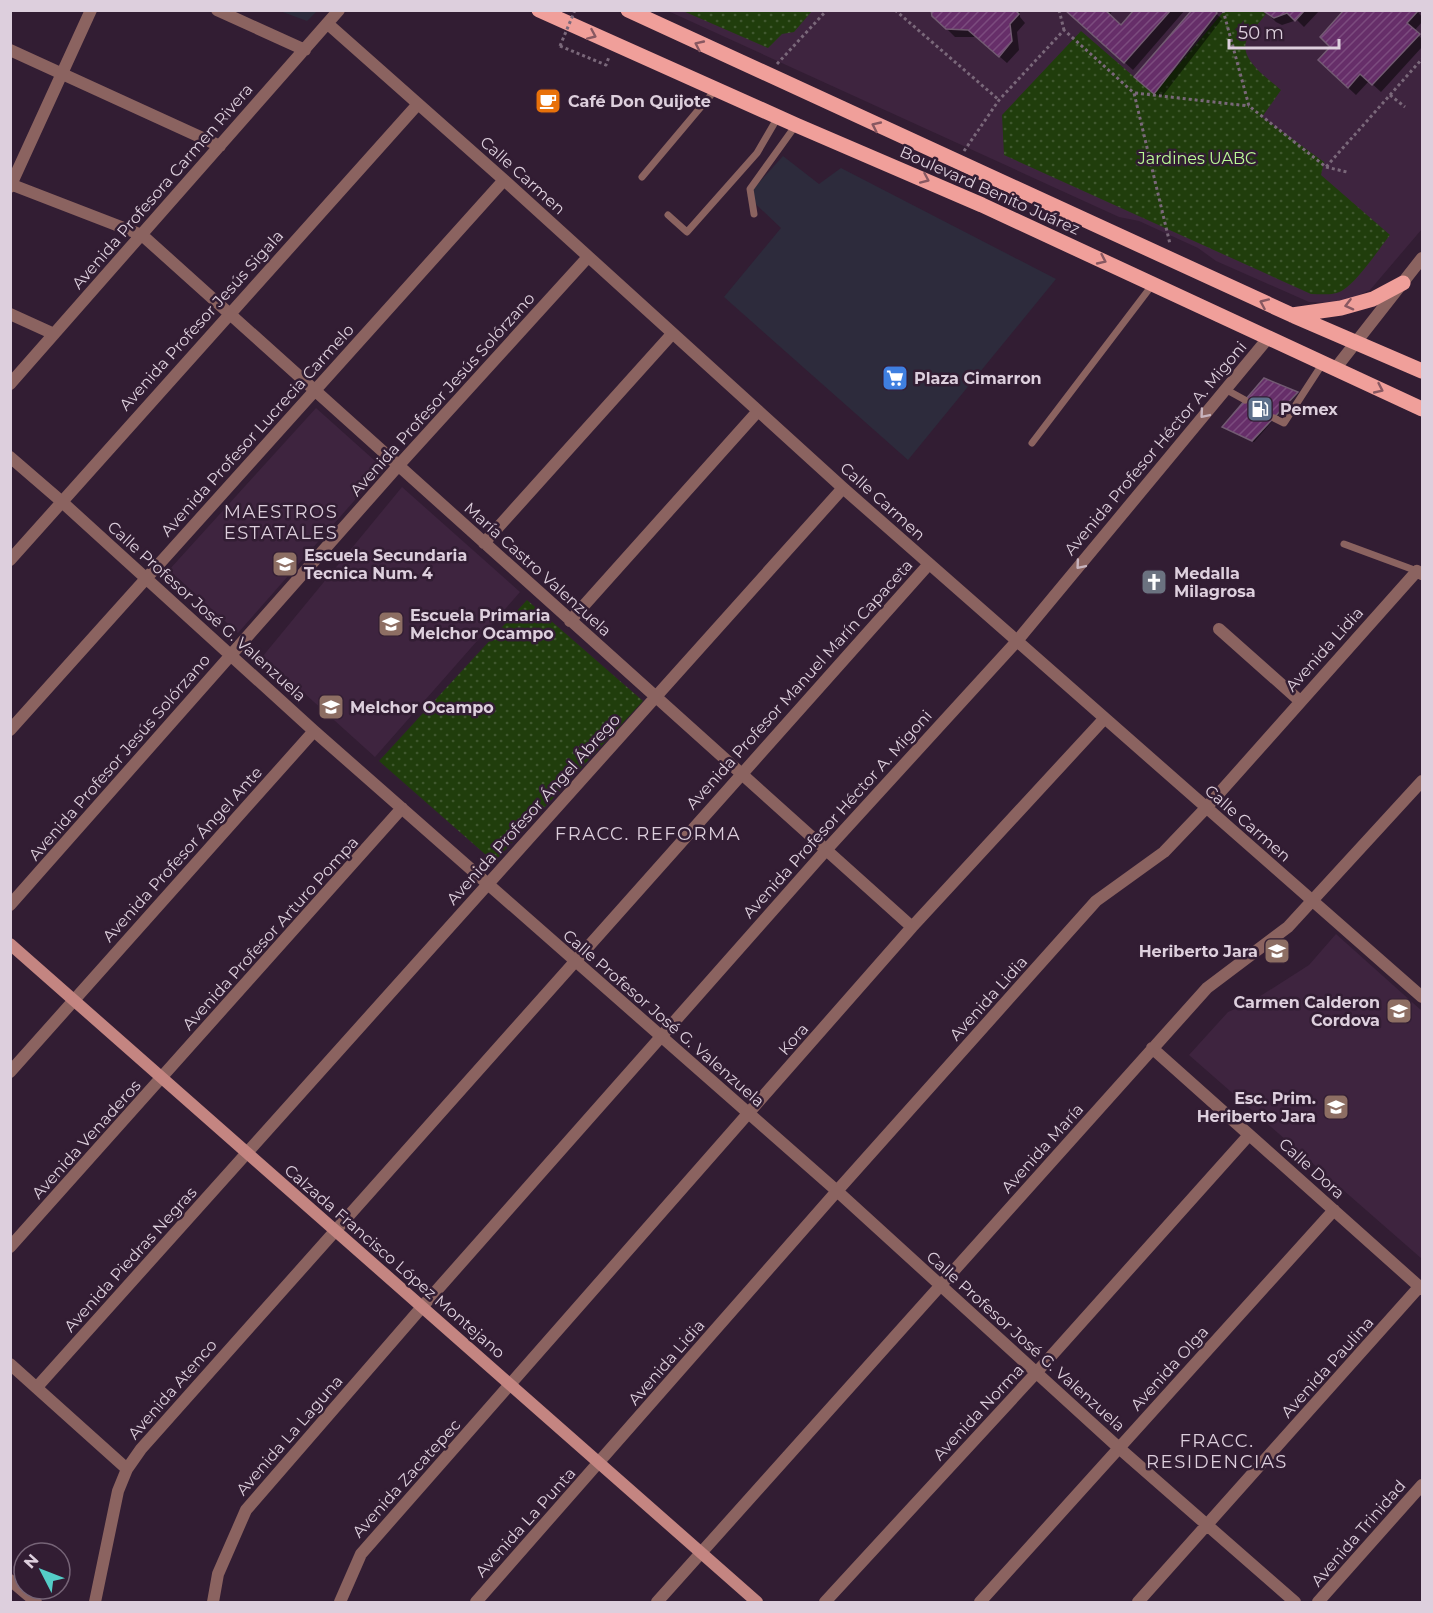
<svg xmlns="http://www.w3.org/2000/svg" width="1433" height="1613" viewBox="0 0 1433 1613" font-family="Montserrat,sans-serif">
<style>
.commercial{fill:#2d2b3c}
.built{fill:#3e243f}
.grass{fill:url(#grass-dots)}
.shadow{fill:#0007}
.building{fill:url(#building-hatch);stroke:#725a72;stroke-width:1.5}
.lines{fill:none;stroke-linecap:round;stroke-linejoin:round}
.path{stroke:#7a687a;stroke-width:3;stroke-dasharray:3 3;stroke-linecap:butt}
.lane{stroke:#8b6360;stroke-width:7}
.street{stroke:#8b6360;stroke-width:12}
.secondary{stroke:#c48581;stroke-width:12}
.primary{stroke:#f09f9a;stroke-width:15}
.path-bridge{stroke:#7a687a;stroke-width:3;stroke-dasharray:3 3;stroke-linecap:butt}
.oneway{stroke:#885861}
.oneway2{stroke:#c8b4be}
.labels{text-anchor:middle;stroke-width:5;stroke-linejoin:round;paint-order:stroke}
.poi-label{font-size:16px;font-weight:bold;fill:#ddcfdd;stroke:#321d33;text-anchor:start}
.park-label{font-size:16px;fill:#bafa96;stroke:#321d33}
.street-label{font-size:16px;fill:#ddcfdd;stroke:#321d33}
.neighbourhood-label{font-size:18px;letter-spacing:1.5px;fill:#ddcfdd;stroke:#321d33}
</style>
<defs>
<pattern id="grass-dots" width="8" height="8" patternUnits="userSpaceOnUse" patternTransform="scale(1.5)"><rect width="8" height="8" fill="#203d0c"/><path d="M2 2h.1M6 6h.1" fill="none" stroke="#40582f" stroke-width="1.8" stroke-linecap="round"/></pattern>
<pattern id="building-hatch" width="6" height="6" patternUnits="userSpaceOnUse" patternTransform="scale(1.5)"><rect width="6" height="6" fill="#662e69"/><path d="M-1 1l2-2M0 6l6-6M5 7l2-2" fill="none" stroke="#7b4b7e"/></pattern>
</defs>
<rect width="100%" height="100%" fill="#321d33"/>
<path class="commercial" d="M 280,11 L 317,11 L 307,21 Z
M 783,156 L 819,184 L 841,168 L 1056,279 L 908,460 L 724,297 L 781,228 L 747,196 Z"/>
<path class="built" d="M 668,11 L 1422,11 L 1422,229 L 1370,290 L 1346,301 L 1330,303 L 1309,302 L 1216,261 L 1198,248 L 1139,221 L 1119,217 Z
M 316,408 L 383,468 L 238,633 L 169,570 Z
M 402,487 L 520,592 L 375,757 L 263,656 Z
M 1336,934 L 1422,1011 L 1422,1259 L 1189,1055 L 1228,1012 L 1251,1002 L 1309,965 Z"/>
<path class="grass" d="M 683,11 L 812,10 L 812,11 L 794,32 L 782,34 L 768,48 Z
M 1224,11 L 1262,11 L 1266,14 C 1260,22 1253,29 1248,37 C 1236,58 1267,77 1281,90 L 1262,117 L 1324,162 L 1321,175 L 1390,235 C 1378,250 1358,281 1343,290 C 1334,296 1321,294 1311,294 L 1004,155 L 1002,115 L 1081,31 L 1154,94 Z
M 527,600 L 643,701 L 494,862 L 379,761 Z"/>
<path class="shadow" d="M 933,10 L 1020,10 L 1020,17 L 1025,23 L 1017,32 L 1019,50 L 1007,63 L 977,37 L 955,37 L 933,15 Z
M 1067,10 L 1113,10 L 1109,16 L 1121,27 L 1136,10 L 1185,10 L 1133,70 Z
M 1212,10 L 1222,19 L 1161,98 L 1142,82 Z
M 1264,10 L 1320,10 L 1304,27 L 1297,20 L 1282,25 L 1276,22 Z
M 1346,10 L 1416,10 L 1422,17 L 1422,22 L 1414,31 L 1422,39 L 1422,47 L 1381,92 L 1369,81 L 1356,95 L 1327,68 L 1332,47 Z
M 1297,393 L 1254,442 L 1225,428 Z"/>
<path class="building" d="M 931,10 L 1015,10 L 1019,14 L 1010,24 L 1012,41 L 999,57 L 968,30 L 946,29 L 932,16 Z
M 1065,10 L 1105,10 L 1121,25 L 1134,10 L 1171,10 L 1124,63 Z
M 1192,10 L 1215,10 L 1217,13 L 1154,94 L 1134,77 Z
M 1262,10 L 1305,10 L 1295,21 L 1287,13 L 1274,18 Z
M 1344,10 L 1418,11 L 1407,23 L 1420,34 L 1372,85 L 1360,74 L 1348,88 L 1318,60 L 1330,47 L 1320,37 Z
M 1264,378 L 1298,392 L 1252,441 L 1222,427 Z"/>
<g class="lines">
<path class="path" d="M 895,10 L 999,100
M 1059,10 L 1064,30
M 1223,10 L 1249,106 L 1326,167 L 1422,59
M 560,46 L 606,65 L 609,57
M 777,64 L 827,10
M 1135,93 L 1249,106
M 1390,95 L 1405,107
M 964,151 L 999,100 L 1064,30 L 1134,93 L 1170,244
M 1326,167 L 1347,172"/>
<path class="lane" d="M 642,177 L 716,89
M 754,214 L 750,189 L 796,125
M 668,215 L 687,232 L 757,153 L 778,117
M 1225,389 L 1245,400
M 1274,418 L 1284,423 L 1323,363
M 1032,443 L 1153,284
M 1344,544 L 1417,571"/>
<path class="street" d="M 217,10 L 305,50
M 328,24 L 504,180 L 843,488 L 1422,997
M 10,50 L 220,146
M 10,184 L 142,235 L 912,927
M 10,187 L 91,10
M 10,314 L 54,334
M 1335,369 L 1422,258
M 10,384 L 339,10
M 10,457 L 61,501 L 314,731 L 837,1191 L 1119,1448 L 1295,1602
M 484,543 L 672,334
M 10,560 L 418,104
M 570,621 L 758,411
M 1219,629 L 1300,701
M 10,730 L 504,180
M 10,905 L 398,466 L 588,257
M 1152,1048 L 1422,1289
M 10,1072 L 314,731
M 10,1247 L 402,808
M 10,1364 L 127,1469
M 37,1387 L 843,488
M 10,1580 L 36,1602
M 95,1602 L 118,1491 L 127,1469 L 141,1449 L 929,564
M 213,1602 L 218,1574 L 246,1510 L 422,1307 L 827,849 L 1017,641 L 1269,337
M 340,1602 L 361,1554 L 912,927 L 1104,719
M 476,1602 L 837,1191 L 1096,901 L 1164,852 L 1206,808 L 1417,571 L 1422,574
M 657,1602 L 1207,988 L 1288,927 L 1422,781
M 825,1602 L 1036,1373 L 1249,1135
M 980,1602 L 1334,1210
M 1138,1602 L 1420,1286
M 1318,1602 L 1422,1485"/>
<path class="secondary" d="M 10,944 L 757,1602"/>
<path class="primary" d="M 539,10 L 796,125 L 982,205 L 1422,409
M 628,10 L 1292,315 L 1422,371
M 1292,315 L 1341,308 L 1373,299 L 1403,283"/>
<path class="path-bridge" d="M 560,46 L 575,10"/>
</g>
<defs><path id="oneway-chevron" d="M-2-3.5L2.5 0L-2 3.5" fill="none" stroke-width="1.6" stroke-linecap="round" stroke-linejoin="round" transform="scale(1.5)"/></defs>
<g class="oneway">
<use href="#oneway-chevron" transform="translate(592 35) rotate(24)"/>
<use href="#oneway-chevron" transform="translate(699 45) rotate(-155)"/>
<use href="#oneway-chevron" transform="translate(876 126) rotate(-155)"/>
<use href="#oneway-chevron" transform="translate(925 179) rotate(24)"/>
<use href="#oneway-chevron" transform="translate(1102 260) rotate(25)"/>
<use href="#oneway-chevron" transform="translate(1264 303) rotate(-156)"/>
<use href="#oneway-chevron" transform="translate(1349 305) rotate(166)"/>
<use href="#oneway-chevron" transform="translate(1379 389) rotate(25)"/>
</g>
<g class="oneway2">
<use href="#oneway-chevron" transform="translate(1204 414) rotate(130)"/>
<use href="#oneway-chevron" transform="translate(1080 565) rotate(130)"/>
</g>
<defs>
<g id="cafe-square" transform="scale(1.35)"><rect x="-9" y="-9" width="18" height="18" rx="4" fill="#e8710a" stroke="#321d33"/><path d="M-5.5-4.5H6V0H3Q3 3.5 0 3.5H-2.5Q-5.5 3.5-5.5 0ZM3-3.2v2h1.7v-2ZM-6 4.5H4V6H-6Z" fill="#fff"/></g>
<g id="supermarket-square" transform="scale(1.35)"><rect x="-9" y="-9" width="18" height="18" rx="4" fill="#3f7fe0" stroke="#321d33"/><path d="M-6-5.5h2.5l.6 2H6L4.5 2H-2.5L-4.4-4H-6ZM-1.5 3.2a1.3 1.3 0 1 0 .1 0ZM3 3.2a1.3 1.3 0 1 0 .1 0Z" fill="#fff"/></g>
<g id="fuel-square" transform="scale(1.35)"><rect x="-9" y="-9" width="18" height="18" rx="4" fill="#5c6f8a" stroke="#321d33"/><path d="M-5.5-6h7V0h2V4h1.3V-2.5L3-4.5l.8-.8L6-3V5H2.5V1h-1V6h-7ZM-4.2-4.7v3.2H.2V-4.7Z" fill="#fff"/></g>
<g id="school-square" transform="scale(1.35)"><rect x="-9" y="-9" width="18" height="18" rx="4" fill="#8d6e63" stroke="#321d33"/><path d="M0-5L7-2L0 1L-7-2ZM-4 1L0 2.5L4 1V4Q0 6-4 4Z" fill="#fff"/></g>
<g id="church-square" transform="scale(1.35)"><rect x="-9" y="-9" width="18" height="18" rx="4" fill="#6b7280" stroke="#321d33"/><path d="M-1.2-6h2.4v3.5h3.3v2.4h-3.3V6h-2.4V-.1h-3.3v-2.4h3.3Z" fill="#fff"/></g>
</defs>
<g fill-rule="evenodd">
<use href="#cafe-square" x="548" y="101"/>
<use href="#supermarket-square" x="895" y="378"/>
<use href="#fuel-square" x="1260" y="409"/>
<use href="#school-square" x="285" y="564"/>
<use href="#church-square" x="1154" y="582"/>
<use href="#school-square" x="391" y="624"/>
<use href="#school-square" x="331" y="707"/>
<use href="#school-square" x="1277" y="951"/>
<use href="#school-square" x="1399" y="1011"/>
<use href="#school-square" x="1336" y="1107"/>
</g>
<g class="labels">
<g class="poi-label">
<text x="568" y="107">Café Don Quijote</text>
<text x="914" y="384">Plaza Cimarron</text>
<text x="1280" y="415">Pemex</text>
<text x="304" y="561">Escuela Secundaria<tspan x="304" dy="18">Tecnica Num. 4</tspan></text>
<text x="1174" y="579">Medalla<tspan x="1174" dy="18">Milagrosa</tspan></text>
<text x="410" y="621">Escuela Primaria<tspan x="410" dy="18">Melchor Ocampo</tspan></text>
<text x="350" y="713">Melchor Ocampo</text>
<text x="1258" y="957" text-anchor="end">Heriberto Jara</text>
<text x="1380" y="1008" text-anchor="end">Carmen Calderon<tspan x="1380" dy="18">Cordova</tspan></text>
<text x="1316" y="1104" text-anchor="end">Esc. Prim.<tspan x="1316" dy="18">Heriberto Jara</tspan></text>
</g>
<g class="park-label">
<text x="1197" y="164">Jardines UABC</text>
</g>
<g class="street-label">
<text transform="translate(523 175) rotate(42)" y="6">Calle Carmen</text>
<text transform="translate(162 186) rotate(-49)" y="6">Avenida Profesora Carmen Rivera</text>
<text transform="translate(990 190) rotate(24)" y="6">Boulevard Benito Juárez</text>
<text transform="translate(201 320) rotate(-48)" y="6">Avenida Profesor Jesús Sigala</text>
<text transform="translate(442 394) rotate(-48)" y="6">Avenida Profesor Jesús Solórzano</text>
<text transform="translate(257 430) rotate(-48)" y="6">Avenida Profesor Lucrecia Carmelo</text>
<text transform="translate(1155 448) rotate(-50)" y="6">Avenida Profesor Héctor A. Migoni</text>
<text transform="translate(883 501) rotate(42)" y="6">Calle Carmen</text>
<text transform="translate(538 569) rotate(42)" y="6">María Castro Valenzuela</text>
<text transform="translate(207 611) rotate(42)" y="6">Calle Profesor José G. Valenzuela</text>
<text transform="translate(1324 649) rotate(-48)" y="6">Avenida Lidia</text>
<text transform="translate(799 684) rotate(-48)" y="6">Avenida Profesor Manuel Marín Capaceta</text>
<text transform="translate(119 757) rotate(-49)" y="6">Avenida Profesor Jesús Solórzano</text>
<text transform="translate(533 809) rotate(-48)" y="6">Avenida Profesor Ángel Ábrego</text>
<text transform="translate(837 814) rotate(-48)" y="6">Avenida Profesor Héctor A. Migoni</text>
<text transform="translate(1248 823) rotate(41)" y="6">Calle Carmen</text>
<text transform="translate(182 854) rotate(-48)" y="6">Avenida Profesor Ángel Ante</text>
<text transform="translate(270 933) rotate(-48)" y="6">Avenida Profesor Arturo Pompa</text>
<text transform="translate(988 998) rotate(-48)" y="6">Avenida Lidia</text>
<text transform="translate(664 1018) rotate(41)" y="6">Calle Profesor José G. Valenzuela</text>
<text transform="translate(793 1039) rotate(-49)" y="6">Kora</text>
<text transform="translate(86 1139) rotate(-48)" y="6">Avenida Venaderos</text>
<text transform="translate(1042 1148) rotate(-48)" y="6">Avenida María</text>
<text transform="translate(1312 1168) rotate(42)" y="6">Calle Dora</text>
<text transform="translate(130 1259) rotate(-48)" y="6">Avenida Piedras Negras</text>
<text transform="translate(395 1261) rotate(41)" y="6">Calzada Francisco López Montejano</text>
<text transform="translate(1026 1341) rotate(42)" y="6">Calle Profesor José G. Valenzuela</text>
<text transform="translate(666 1362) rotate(-49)" y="6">Avenida Lidia</text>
<text transform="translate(1327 1367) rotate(-48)" y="6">Avenida Paulina</text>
<text transform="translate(1169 1368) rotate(-48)" y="6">Avenida Olga</text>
<text transform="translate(172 1389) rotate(-49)" y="6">Avenida Atenco</text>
<text transform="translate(978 1412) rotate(-47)" y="6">Avenida Norma</text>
<text transform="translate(289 1435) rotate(-49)" y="6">Avenida La Laguna</text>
<text transform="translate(406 1478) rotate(-48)" y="6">Avenida Zacatepec</text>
<text transform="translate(525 1522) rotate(-48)" y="6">Avenida La Punta</text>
<text transform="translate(1358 1533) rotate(-49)" y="6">Avenida Trinidad</text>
</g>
<g class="neighbourhood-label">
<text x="281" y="518">MAESTROS<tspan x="281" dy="21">ESTATALES</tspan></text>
<text x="648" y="840">FRACC. REFORMA</text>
<text x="1217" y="1447">FRACC.<tspan x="1217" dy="21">RESIDENCIAS</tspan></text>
</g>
</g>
<rect width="1433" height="1613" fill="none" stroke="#ddcfdd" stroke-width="24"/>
<g transform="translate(42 1571) rotate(312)"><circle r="28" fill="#321d33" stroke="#766477" stroke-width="1.5"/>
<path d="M0-4.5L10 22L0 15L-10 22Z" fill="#54cdc7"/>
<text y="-9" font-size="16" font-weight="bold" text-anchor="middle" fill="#ddcfdd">N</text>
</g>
<path d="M1229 39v9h110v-9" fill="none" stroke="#ddcfdd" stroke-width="3"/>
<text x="1238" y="39" font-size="18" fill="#ddcfdd" stroke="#321d33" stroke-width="4.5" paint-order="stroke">50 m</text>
</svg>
